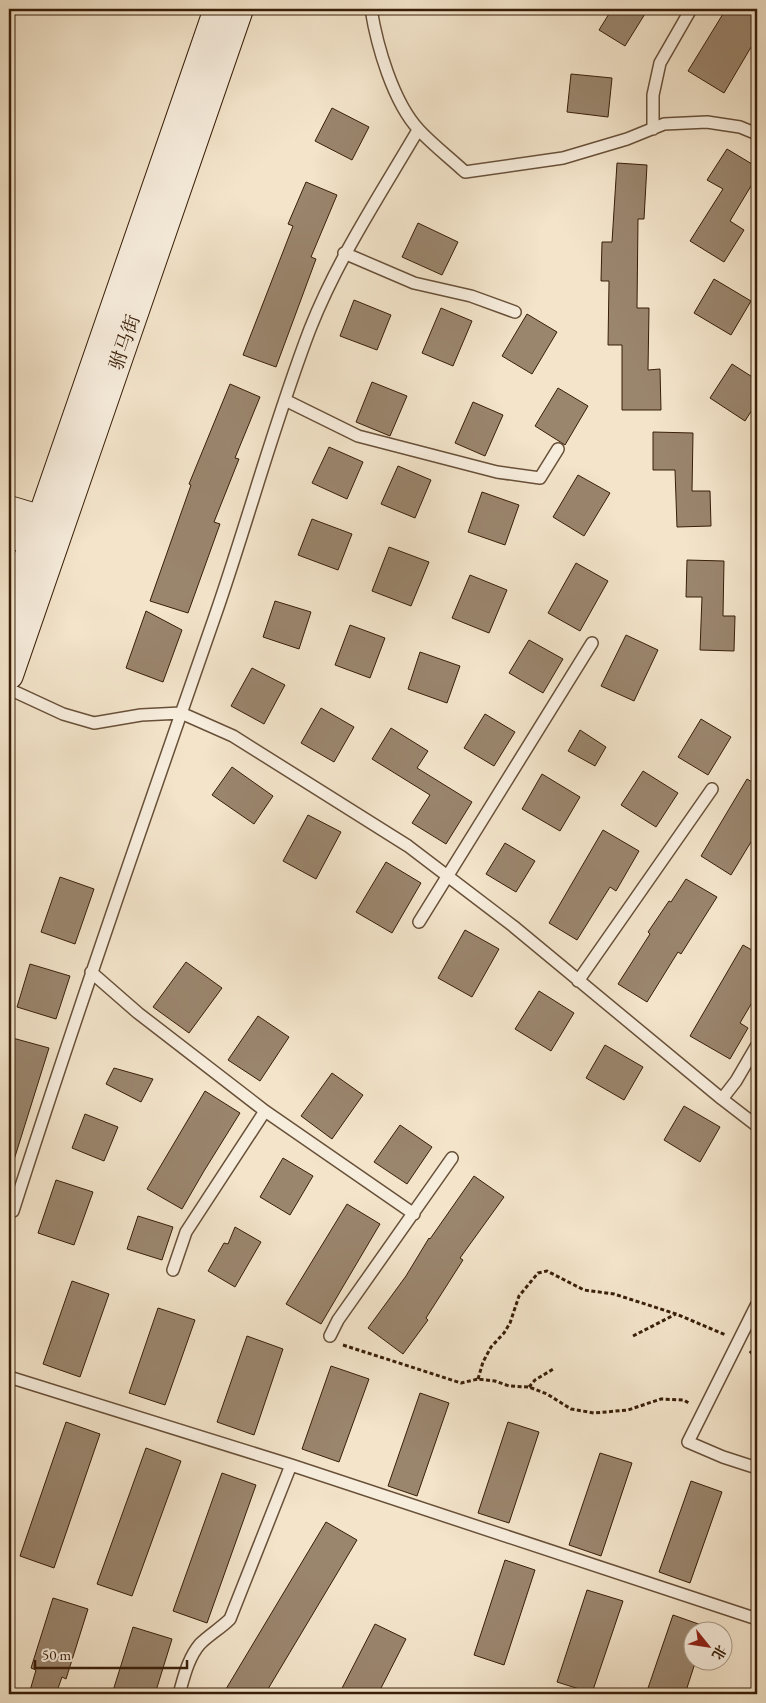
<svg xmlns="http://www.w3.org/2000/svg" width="766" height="1703" viewBox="0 0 766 1703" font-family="'EB Garamond','Noto Serif SC',serif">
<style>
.building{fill:#9a856d;stroke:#391f08}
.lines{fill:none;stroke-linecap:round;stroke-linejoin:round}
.lane-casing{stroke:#685038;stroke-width:14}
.secondary-casing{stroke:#391f08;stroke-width:30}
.path{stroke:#391f08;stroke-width:3;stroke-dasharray:4 2.5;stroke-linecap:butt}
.lane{stroke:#f7eddd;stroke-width:11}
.secondary{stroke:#f7eddd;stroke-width:28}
.labels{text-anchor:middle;stroke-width:5;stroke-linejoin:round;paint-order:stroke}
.street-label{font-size:19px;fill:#391f08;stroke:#f7eddd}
</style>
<rect width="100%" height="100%" fill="#f3e4ca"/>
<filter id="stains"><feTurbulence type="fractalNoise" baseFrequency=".004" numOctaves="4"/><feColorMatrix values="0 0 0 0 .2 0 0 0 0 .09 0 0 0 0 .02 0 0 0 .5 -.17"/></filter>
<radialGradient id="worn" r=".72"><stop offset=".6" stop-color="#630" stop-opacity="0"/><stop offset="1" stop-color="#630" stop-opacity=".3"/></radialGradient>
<path class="building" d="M 612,9 L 648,9 L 625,46 L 599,30 Z
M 726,9 L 757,9 L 757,37 L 724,93 L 688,71 Z
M 571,74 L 612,78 L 608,117 L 567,112 Z
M 332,108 L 369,127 L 352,160 L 315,141 Z
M 727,149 L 757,167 L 757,176 L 730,221 L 744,230 L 724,262 L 690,241 L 723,189 L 707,180 Z
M 617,163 L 647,165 L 644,219 L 638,219 L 637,308 L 649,308 L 648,370 L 660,369 L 661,410 L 622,410 L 622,345 L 608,345 L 609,281 L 601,281 L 602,242 L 612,242 Z
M 306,182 L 337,195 L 311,257 L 316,259 L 276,367 L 243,355 L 293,226 L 288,224 Z
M 418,223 L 458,242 L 442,275 L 402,257 Z
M 714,279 L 751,301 L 731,335 L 694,313 Z
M 354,300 L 391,315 L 377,350 L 340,336 Z
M 441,308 L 472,321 L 453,366 L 422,353 Z
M 527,314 L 557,332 L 532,374 L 502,356 Z
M 732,364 L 757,380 L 757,402 L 745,421 L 710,398 Z
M 372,382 L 407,396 L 390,436 L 356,422 Z
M 230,384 L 260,397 L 235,458 L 239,459 L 214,522 L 220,524 L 188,613 L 150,601 L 191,485 L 189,484 Z
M 558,388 L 588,406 L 565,445 L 535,426 Z
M 473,402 L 503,415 L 485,456 L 455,443 Z
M 653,432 L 693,433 L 692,491 L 710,491 L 711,526 L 677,527 L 675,470 L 653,470 Z
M 329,447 L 363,462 L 347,499 L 312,483 Z
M 398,466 L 431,480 L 415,518 L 381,504 Z
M 578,475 L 610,493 L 584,536 L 553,517 Z
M 482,492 L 519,505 L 505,545 L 468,532 Z
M 312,519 L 352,534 L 338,570 L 298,555 Z
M 389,547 L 429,562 L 411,606 L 372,591 Z
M 687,560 L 724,561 L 723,616 L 735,616 L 734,651 L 700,650 L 702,597 L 686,597 Z
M 576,563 L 608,581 L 580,631 L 548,613 Z
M 470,575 L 507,590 L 489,633 L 452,618 Z
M 275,601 L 311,612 L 299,649 L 263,637 Z
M 146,611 L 182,630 L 163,682 L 126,668 Z
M 350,625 L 385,638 L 370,678 L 335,665 Z
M 626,635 L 658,650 L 634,701 L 601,686 Z
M 529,640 L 563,659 L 543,693 L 509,673 Z
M 420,652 L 460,666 L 447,703 L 408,689 Z
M 252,668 L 285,685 L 264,724 L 231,706 Z
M 321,708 L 354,727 L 334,762 L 301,743 Z
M 485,714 L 515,732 L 494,766 L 464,748 Z
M 701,719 L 731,737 L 708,775 L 678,757 Z
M 391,728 L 428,751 L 417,768 L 472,802 L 446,844 L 412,823 L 430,795 L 372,759 Z
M 580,730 L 606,747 L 595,766 L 568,751 Z
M 232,767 L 273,796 L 254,824 L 212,795 Z
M 643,771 L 678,793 L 656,827 L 621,805 Z
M 542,774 L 580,797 L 560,831 L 522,809 Z
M 747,779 L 757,785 L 757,832 L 731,875 L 701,856 Z
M 308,815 L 341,832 L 316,879 L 283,861 Z
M 603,830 L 639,851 L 616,891 L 610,887 L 577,940 L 549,923 Z
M 505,843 L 535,861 L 516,892 L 486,874 Z
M 386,862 L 421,883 L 392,933 L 356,912 Z
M 60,877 L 94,889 L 75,944 L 41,932 Z
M 686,879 L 717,897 L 681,954 L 678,952 L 647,1002 L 618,984 L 650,934 L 648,932 L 669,901 L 671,902 Z
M 465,930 L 499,949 L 472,997 L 438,978 Z
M 743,945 L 757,953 L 757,994 L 740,1023 L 748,1028 L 730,1059 L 690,1036 Z
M 186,962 L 222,988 L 189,1033 L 153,1007 Z
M 30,964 L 70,976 L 56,1019 L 17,1007 Z
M 539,991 L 574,1013 L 551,1051 L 515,1029 Z
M 258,1016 L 289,1037 L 260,1081 L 228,1060 Z
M 9,1037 L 49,1048 L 13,1163 L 9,1163 Z
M 605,1045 L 643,1067 L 624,1100 L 586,1078 Z
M 114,1068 L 153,1079 L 141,1102 L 106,1084 Z
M 332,1073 L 363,1095 L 332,1139 L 301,1116 Z
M 205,1091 L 240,1113 L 204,1171 L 182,1209 L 147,1189 Z
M 684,1106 L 720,1127 L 700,1162 L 664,1140 Z
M 85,1114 L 118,1127 L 104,1161 L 72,1148 Z
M 400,1125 L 432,1147 L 407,1184 L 374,1162 Z
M 283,1158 L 313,1176 L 290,1215 L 260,1197 Z
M 474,1176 L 504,1197 L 460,1258 L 463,1260 L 426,1318 L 428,1320 L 403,1354 L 368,1328 L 406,1276 L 429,1238 L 430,1239 Z
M 56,1180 L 93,1192 L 74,1245 L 38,1233 Z
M 347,1204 L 380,1224 L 321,1324 L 286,1304 Z
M 138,1216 L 173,1227 L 162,1260 L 127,1249 Z
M 235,1227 L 261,1242 L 235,1287 L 208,1271 L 224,1243 L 228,1244 Z
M 72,1281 L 109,1294 L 80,1377 L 43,1364 Z
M 158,1308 L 195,1320 L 165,1405 L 129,1393 Z
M 247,1336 L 283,1349 L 254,1435 L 217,1422 Z
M 331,1366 L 369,1379 L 339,1462 L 302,1449 Z
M 420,1393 L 449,1403 L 417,1496 L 388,1486 Z
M 66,1422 L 100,1434 L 54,1568 L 20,1556 Z
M 508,1422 L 539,1432 L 509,1523 L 478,1513 Z
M 146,1448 L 181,1461 L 132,1596 L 97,1584 Z
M 600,1453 L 632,1463 L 601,1556 L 569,1545 Z
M 222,1473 L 256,1485 L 207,1623 L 173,1611 Z
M 691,1481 L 722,1492 L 690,1583 L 659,1572 Z
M 326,1522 L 357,1540 L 265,1694 L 223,1694 Z
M 505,1560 L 535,1570 L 504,1665 L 474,1655 Z
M 587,1590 L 623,1601 L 592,1693 L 557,1682 Z
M 53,1598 L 88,1609 L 66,1679 L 62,1677 L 56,1694 L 29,1694 L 36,1670 L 31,1668 Z
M 673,1615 L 707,1627 L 706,1630 L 694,1630 L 694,1660 L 696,1660 L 685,1694 L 646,1694 Z
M 375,1624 L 406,1639 L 378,1694 L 339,1694 Z
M 133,1627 L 172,1639 L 155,1694 L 112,1694 Z"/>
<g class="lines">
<g class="lane-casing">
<path id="lane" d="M 371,9 C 377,46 393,102 419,130 C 433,145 450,158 465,172 L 563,158 L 627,139 L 664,124 L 707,122 L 740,127 L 757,134
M 653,129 L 653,95 L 660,63 L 691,9
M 344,253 L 414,283 L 471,296 L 515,312
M 285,400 L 358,436 L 497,472 L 540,478 L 558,449
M 9,689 L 63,714 L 94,723 L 141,715 L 181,713 L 233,736 L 408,846 L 513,926 L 722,1099 L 757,1126
M 419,922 L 592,643
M 91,972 L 138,1013 L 265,1111 L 414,1214
M 578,981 L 712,789
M 722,1099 L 736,1081 L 757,1045
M 13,1211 C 77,1012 146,814 215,616 C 248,521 274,423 310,329 C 338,258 380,195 418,130
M 173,1270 L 186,1232 L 265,1111
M 757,1304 L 688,1442 L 723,1457 L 757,1468
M 330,1336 L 338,1320 L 452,1158
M 9,1377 L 291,1465 L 757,1619
M 179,1694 C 184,1677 188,1658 200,1644 C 209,1635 221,1628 230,1619 L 291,1465"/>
</g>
<g class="secondary-casing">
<path id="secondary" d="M 9,510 L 59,525
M 9,533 L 50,547
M 9,613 L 218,9
M 9,675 L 239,9"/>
</g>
<path class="path" d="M 633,1336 L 676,1314
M 343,1345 L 461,1383 L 478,1379 L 495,1381 L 509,1386 L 529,1387 L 547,1394 L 571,1409 L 594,1413 L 628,1410 L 661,1399 L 684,1400 L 690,1404
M 750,1351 L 757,1360
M 478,1379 L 483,1362 L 491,1347 L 504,1333 L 510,1323 L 519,1296 L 538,1273 L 547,1271 L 584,1290 L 614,1294 L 676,1314 L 726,1335
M 529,1387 L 535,1380 L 555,1368"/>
<use href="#lane" class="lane"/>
<use href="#secondary" class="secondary"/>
</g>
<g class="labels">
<g class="street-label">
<text transform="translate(124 342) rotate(-71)" y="7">驸马街</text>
</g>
</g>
<rect width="766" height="1703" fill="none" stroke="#f3e4ca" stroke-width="30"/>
<rect x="10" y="10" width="746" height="1683" fill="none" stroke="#391f08" stroke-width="2.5"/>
<rect x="15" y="15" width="736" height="1673" fill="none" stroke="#391f08"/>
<g transform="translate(708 1646) rotate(120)"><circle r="24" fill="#f7eddd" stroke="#ab9b88"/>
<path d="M0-4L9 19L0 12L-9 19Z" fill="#8f2418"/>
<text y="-8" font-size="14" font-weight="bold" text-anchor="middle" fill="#391f08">北</text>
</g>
<path d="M35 1660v8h152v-8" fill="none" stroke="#391f08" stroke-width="2.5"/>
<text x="42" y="1660" font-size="15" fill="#391f08" stroke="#f7eddd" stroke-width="4" paint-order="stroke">50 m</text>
<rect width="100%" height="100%" filter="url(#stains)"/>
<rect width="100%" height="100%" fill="url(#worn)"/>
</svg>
